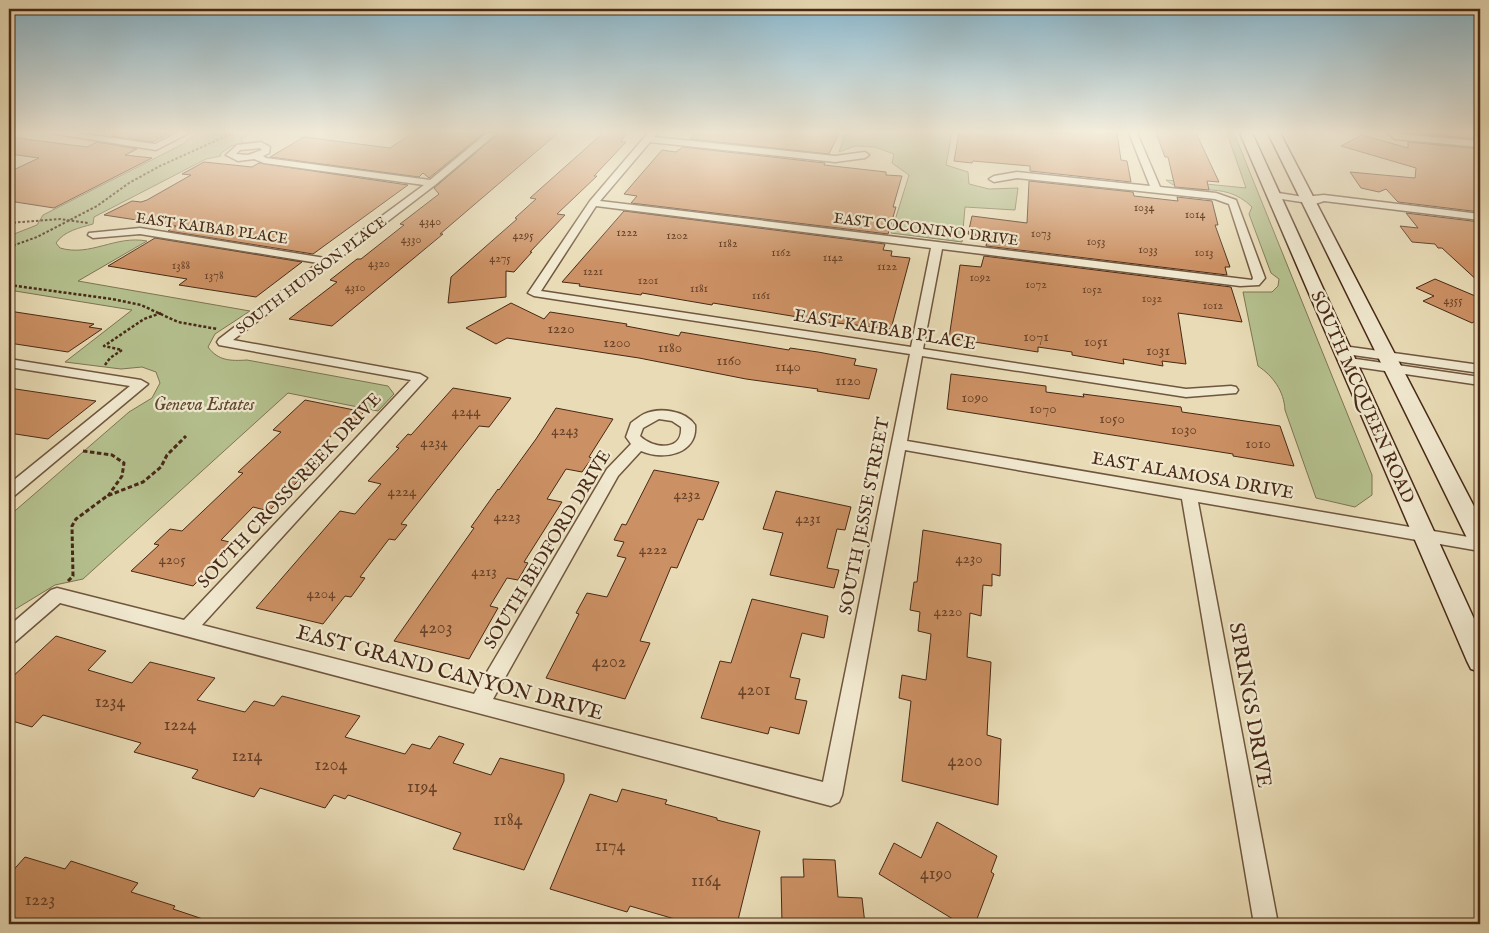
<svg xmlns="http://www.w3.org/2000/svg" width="1489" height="933" viewBox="0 0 1489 933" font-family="'IM FELL English',serif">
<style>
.green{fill:#b4c08e;stroke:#7e7452}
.building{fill:#cb9063;stroke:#482916}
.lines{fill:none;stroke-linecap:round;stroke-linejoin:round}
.street-casing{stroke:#70563e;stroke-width:3}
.secondary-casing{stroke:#482916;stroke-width:3}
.path-far2{stroke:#482916;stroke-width:2;stroke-dasharray:2.5 2;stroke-linecap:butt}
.path-far1{stroke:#482916;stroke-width:2.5;stroke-dasharray:3 2;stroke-linecap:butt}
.path{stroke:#482916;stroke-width:3;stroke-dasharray:4.5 2.5;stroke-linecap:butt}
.street{fill:#f0e8cf;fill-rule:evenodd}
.secondary{fill:#f0e8cf;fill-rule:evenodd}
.labels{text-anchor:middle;stroke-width:4.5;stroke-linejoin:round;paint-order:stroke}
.far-number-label{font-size:12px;fill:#694329}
.far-street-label{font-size:15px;fill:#482916;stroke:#f0e8cf}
.number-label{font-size:15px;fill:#694329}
.street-label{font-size:18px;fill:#482916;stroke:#f0e8cf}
.park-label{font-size:18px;font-style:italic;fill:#5e472e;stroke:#f0e8cf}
.near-number-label{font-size:18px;fill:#694329}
.near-street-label{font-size:21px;fill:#482916;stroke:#f0e8cf}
</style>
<rect width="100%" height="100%" fill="#e8dbb5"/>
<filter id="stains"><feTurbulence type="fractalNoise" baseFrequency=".004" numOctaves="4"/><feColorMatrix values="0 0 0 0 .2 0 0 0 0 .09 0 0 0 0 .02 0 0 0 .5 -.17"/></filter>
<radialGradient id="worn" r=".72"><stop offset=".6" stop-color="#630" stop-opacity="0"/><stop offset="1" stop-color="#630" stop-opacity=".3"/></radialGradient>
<path class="green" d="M 199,133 L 251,133 L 241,139 L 243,143 L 231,146 L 220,154 L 221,156 L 206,159 L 94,217 L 93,224 C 79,228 64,231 56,243 L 60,248 C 91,257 115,235 147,241 L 78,281 L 250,311 L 215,334 L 208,347 C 218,361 231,361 247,360 L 388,386 L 394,394 L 378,411 L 288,393 L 83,579 L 55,585 L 9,613 L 9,516 L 129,412 L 152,398 L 160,383 L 156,372 L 142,367 L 121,369 L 65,362 L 132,310 L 9,290 L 9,236 L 37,225 L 43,215 L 185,143 L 188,139 Z
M 846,133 L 952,133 L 946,165 L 968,172 L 969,184 L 989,189 L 1018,188 L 1015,210 L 965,207 L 962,242 L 891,233 L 909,175 L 892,163 L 894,154 L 875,147 L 855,146 L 839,152 Z
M 1227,133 L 1234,133 L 1372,475 L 1372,495 L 1355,507 L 1316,498 L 1285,410 C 1284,391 1273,376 1258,366 L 1243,292 L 1272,292 L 1278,286 L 1279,279 L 1271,273 L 1249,214 L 1252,207 C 1222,177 1189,200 1166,180 L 1246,188 Z"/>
<path class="building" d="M 117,133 L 170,133 L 152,142 L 111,136 Z
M 413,133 L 484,133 L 429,178 L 423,173 L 419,177 L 270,157 L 304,137 L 390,148 Z
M 499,133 L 558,133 L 440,234 L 443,234 L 332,326 L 289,319 L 337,282 L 330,280 L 357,259 L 361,259 L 404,225 L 400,224 L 439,194 L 434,188 Z
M 603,133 L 627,133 L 621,142 L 626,142 L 594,176 L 597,176 L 557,214 L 565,215 L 530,252 L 532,252 L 514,272 L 506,271 L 506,297 L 448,303 L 451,277 L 517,219 L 515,218 L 536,199 L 530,198 Z
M 695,133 L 839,133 L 829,154 L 690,139 Z
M 959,133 L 1117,133 L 1121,160 L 1127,161 L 1131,182 L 1030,171 L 1030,166 L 973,161 L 972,163 L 954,161 Z
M 1156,133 L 1196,133 L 1219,182 L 1207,181 L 1209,190 L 1175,187 L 1168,157 L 1165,157 Z
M 1414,133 L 1473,133 L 1478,139 Z
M 1362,135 L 1408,148 L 1408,142 L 1480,149 L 1480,212 L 1398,202 L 1386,189 L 1379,192 L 1361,188 L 1350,172 L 1415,178 L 1416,168 L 1341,146 Z
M 9,137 L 87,147 L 97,142 L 137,149 L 125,155 L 152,158 L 54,208 L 9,201 L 9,172 L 39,158 L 9,154 Z
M 683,147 L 825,163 L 824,165 L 886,172 L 886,175 L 902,176 L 893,207 L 896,207 L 888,234 L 631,203 L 637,196 L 624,194 L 662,150 L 676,152 Z
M 204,162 L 252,167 L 259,163 L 408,185 L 313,254 L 168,231 L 176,226 L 104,215 L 132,201 L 141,202 L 147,200 L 191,175 L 182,174 Z
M 1029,181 L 1133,192 L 1134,196 L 1178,201 L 1177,197 L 1212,201 L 1218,225 L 1215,225 L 1230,267 L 1225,267 L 1227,275 L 986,246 L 988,237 L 968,234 L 972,216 L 1027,223 Z
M 624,211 L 885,244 L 883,250 L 892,251 L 891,256 L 910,258 L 891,329 L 828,322 L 713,303 L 712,305 L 642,293 L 641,295 L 579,286 L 580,284 L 562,282 Z
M 1406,213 L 1480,222 L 1480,283 L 1442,248 L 1438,248 L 1435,244 L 1412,242 L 1400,226 L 1418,228 Z
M 155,238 L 302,262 L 256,297 L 179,285 L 187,279 L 108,266 Z
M 984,256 L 1231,287 L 1242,322 L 1178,313 L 1186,364 L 1162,361 L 1163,366 L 1123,359 L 1124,364 L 1072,355 L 1072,352 L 1038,347 L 1038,352 L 949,338 L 960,265 L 981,267 Z
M 1435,279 L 1480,298 L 1480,318 L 1472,323 L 1423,301 L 1434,296 L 1416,288 Z
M 511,303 L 544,319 L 550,312 L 627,324 L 626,326 L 679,336 L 681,332 L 789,350 L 790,348 L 818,352 L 856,359 L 854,365 L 877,369 L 869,399 L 817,391 L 818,389 L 746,379 L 639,358 L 507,338 L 496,344 L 466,328 Z
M 9,311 L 94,324 L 89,327 L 102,329 L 68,352 L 9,343 Z
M 951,374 L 1046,386 L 1046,392 L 1084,397 L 1083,394 L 1152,403 L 1181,407 L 1182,412 L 1280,426 L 1294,466 L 1233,456 L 1233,454 L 947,409 Z
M 9,388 L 96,401 L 48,439 L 9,433 Z
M 453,388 L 511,398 L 489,427 L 479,426 L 401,524 L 407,525 L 395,540 L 389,539 L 360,577 L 365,578 L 351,597 L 345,596 L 323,624 L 256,608 L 340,511 L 355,514 L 381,484 L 368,481 L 399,448 L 396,447 L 408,434 L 411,435 Z
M 305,400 L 364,412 L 345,431 L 338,429 L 309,459 L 317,461 L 269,511 L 253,507 L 221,540 L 234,543 L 193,586 L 131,571 L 159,545 L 154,544 L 170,529 L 182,531 L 243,473 L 238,472 L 281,432 L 273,430 Z
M 556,408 L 613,419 L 589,457 L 592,458 L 582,472 L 566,469 L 547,499 L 562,502 L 524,562 L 528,563 L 518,580 L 507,578 L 490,606 L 498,608 L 469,659 L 394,641 L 474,528 L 471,527 L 498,489 L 499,490 L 536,439 Z
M 654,470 L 719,482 L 703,520 L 698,519 L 677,568 L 671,567 L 640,641 L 650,643 L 625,699 L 546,678 L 579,614 L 576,613 L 587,593 L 607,597 L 626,558 L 617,556 L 624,542 L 614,540 L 622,524 L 626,525 Z
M 776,491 L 851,507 L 845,530 L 837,529 L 827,568 L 839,570 L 834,588 L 770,575 L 783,533 L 763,529 Z
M 923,530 L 1001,544 L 1000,576 L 992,574 L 992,586 L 983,585 L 981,616 L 970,613 L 967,657 L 991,662 L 987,735 L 1001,739 L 998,805 L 902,781 L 911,701 L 899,698 L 902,675 L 926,680 L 931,634 L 918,631 L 920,612 L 910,610 L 914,582 L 917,582 Z
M 752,599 L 828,616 L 824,638 L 802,633 L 790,677 L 800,679 L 795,699 L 807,701 L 799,734 L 770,727 L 768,734 L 701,718 L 720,661 L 731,663 Z
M 56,636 L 106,651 L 88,670 L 132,683 L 150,662 L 215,678 L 197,700 L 245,712 L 254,701 L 274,706 L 282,696 L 360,716 L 345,737 L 405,754 L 412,744 L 430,749 L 439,736 L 464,744 L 453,763 L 491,775 L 500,758 L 564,774 L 564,781 L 524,870 L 453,849 L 461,833 L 348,795 L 345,799 L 334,795 L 325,808 L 260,788 L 254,797 L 192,778 L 198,770 L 134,752 L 141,743 L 43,715 L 32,727 L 9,720 L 9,680 Z
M 622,789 L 667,800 L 665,804 L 717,818 L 717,820 L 760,831 L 737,924 L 692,924 L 630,906 L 627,912 L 550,889 L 590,794 L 617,802 Z
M 937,822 L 997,856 L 991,872 L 994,874 L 975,924 L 961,924 L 879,874 L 894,843 L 921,858 Z
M 25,857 L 65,869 L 71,861 L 138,883 L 131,892 L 175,906 L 173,909 L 209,921 L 208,924 L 9,924 L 9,875 Z
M 803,859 L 835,860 L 838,897 L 862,898 L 865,924 L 782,924 L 781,877 L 804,877 Z"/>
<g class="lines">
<g class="street-casing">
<path id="street" d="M 51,133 L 76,133 L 155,144 L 177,133 L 189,133 L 156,150 Z
M 487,133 L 497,133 L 435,185 L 233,340 L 420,374 L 427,378 L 202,625 L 474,694 L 607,469 L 631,444 L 626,437 L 631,423 C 635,420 640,416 644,414 C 659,407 685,410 695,425 C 698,454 663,461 641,451 L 618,476 L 493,699 L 823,782 L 910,354 L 534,296 L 528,293 L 590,201 L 648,133 L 657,133 L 654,137 L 835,156 L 865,152 L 869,155 L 865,158 L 835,162 L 650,142 L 600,201 L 1252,280 L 1253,278 L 1229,204 L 1215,199 L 1017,178 L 994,182 L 989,179 L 994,176 L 1017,172 L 1150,186 L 1129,133 L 1137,133 L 1160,187 L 1216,193 L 1236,200 L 1265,278 L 1259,285 L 1240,286 L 942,249 L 923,349 L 1186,389 L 1231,386 L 1236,387 L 1238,390 L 1236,393 L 1186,397 L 922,356 L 907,441 L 1480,539 L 1480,551 L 1198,502 L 1278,924 L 1254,924 L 1182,499 L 905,450 L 842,795 L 839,802 L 831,806 L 60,603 L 15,642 L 9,645 L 9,626 L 51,590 L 57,588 L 184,620 L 411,380 L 219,345 L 217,342 L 219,339 L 318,263 L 140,234 L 93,238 L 88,235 L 89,233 L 140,228 L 325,258 L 424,185 L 264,163 L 254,159 L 238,161 L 226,155 L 237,145 L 261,142 L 270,147 L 269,153 L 263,156 L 266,158 L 430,180 ZM 260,148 L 262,150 L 248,155 L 236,154 L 240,150 ZM 596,206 L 931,248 L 911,347 L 541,291 ZM 659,419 L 672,421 L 681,427 C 683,452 653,449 640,436 L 643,428 Z
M 1388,133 L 1480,141 L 1480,147 L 1395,139 Z
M 1272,192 L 1304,197 L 1324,195 L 1480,214 L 1480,220 L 1324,201 L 1315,204 L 1269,197 L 1269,193 Z
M 1343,346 L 1480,365 L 1480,373 L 1339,353 L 1337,350 Z
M 1349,358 L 1480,377 L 1480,385 L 1344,365 L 1343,362 Z
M 9,359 L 141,380 L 148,384 L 14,496 L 9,497 L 9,484 L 130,386 L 9,367 Z"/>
</g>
<g class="secondary-casing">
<path id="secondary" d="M 1240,133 L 1252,133 L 1480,632 L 1480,672 L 1471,669 L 1467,661 Z
M 1268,133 L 1280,133 L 1480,518 L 1480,549 L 1472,546 L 1468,540 Z"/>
</g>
<path class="path-far2" d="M 9,223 L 60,219 L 88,223
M 9,247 L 37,237 L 97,206 L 129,183 L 160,166 L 233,133"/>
<path class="path-far1" d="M 9,285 L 112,299 L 141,305 L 178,322 L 217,329
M 105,365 L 110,358 L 122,350 L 104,346 L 144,319 L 161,313"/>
<path class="path" d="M 83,451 L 112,455 L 124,463 L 122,476 L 108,496
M 68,581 L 73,576 L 72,526 L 76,519 L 107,496 L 143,482 L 161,467 L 167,455 L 186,436"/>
<use href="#street" class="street"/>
<use href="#secondary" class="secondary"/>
</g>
<linearGradient id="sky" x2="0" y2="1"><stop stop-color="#88b7ce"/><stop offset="0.5" stop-color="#f5efde"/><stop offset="1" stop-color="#f5efde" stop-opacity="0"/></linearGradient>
<rect width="1489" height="264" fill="url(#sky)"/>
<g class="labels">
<g class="far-number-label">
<text x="1144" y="211">1034</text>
<text x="1195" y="218">1014</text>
<text x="430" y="225">4340</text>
<text x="627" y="236">1222</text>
<text x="1041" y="237">1073</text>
<text x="523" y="239">4295</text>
<text x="677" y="239">1202</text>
<text x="411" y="243">4330</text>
<text x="1096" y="245">1053</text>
<text x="728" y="247">1182</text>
<text x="1148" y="253">1033</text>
<text x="781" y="256">1162</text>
<text x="1204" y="256">1013</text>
<text x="833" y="261">1142</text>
<text x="500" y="262">4275</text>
<text x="379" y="267">4320</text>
<text x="181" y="269">1388</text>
<text x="887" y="270">1122</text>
<text x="593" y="275">1221</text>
<text x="214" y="279">1378</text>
<text x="980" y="281">1092</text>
<text x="648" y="284">1201</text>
<text x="1036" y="288">1072</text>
<text x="355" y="291">4310</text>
<text x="699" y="292">1181</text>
<text x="1092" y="293">1052</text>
<text x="761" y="299">1161</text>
<text x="1152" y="302">1032</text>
<text x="1453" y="304">4355</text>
<text x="1213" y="309">1012</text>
</g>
<g class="far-street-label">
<text transform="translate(212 228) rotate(8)" y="5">EAST KAIBAB PLACE</text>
<text transform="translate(926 229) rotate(7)" y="5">EAST COCONINO DRIVE</text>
<text transform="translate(311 275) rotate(-37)" y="5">SOUTH HUDSON PLACE</text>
</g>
<g class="number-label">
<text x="561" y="333">1220</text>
<text x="1036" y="341">1071</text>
<text x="1096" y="346">1051</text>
<text x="617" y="347">1200</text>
<text x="670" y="352">1180</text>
<text x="1158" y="355">1031</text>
<text x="729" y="365">1160</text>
<text x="788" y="371">1140</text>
<text x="848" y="385">1120</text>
<text x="975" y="402">1090</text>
<text x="1043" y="413">1070</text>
<text x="466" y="416">4244</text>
<text x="1112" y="423">1050</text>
<text x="1184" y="434">1030</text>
<text x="565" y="435">4243</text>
<text x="434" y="447">4234</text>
<text x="1258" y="448">1010</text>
<text x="402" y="496">4224</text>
<text x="687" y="499">4232</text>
<text x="507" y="521">4223</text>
<text x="808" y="523">4231</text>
<text x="653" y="554">4222</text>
<text x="969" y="563">4230</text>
<text x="172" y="564">4205</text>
<text x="484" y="576">4213</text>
<text x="321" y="598">4204</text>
<text x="948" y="616">4220</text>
</g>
<g class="street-label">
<text transform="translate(885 329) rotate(9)" y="6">EAST KAIBAB PLACE</text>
<text transform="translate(1363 397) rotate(66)" y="6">SOUTH MCQUEEN ROAD</text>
<text transform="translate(1193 475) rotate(10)" y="6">EAST ALAMOSA DRIVE</text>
<text transform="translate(289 490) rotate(-47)" y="6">SOUTH CROSSCREEK DRIVE</text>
<text transform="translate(864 516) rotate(-79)" y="6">SOUTH JESSE STREET</text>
<text transform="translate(547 549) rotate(-59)" y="6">SOUTH BEDFORD DRIVE</text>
</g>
<g class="park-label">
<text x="204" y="410">Geneva Estates</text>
</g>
<g class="near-number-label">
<text x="436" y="633">4203</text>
<text x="609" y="667">4202</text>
<text x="754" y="695">4201</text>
<text x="110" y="707">1234</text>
<text x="180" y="730">1224</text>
<text x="247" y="761">1214</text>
<text x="965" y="766">4200</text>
<text x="331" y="770">1204</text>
<text x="422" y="792">1194</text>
<text x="508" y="825">1184</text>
<text x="610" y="851">1174</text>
<text x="936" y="879">4190</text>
<text x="706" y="886">1164</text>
<text x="40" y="905">1223</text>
</g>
<g class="near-street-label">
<text transform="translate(450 672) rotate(15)" y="7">EAST GRAND CANYON DRIVE</text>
<text transform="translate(1251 705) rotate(80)" y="7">SPRINGS DRIVE</text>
</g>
</g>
<rect width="1489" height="933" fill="none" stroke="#e8dbb5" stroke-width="30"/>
<rect x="10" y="10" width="1469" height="913" fill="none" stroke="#482916" stroke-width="2.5"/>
<rect x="15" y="15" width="1459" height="903" fill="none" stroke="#482916"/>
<rect width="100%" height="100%" filter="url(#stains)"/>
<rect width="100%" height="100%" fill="url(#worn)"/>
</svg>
